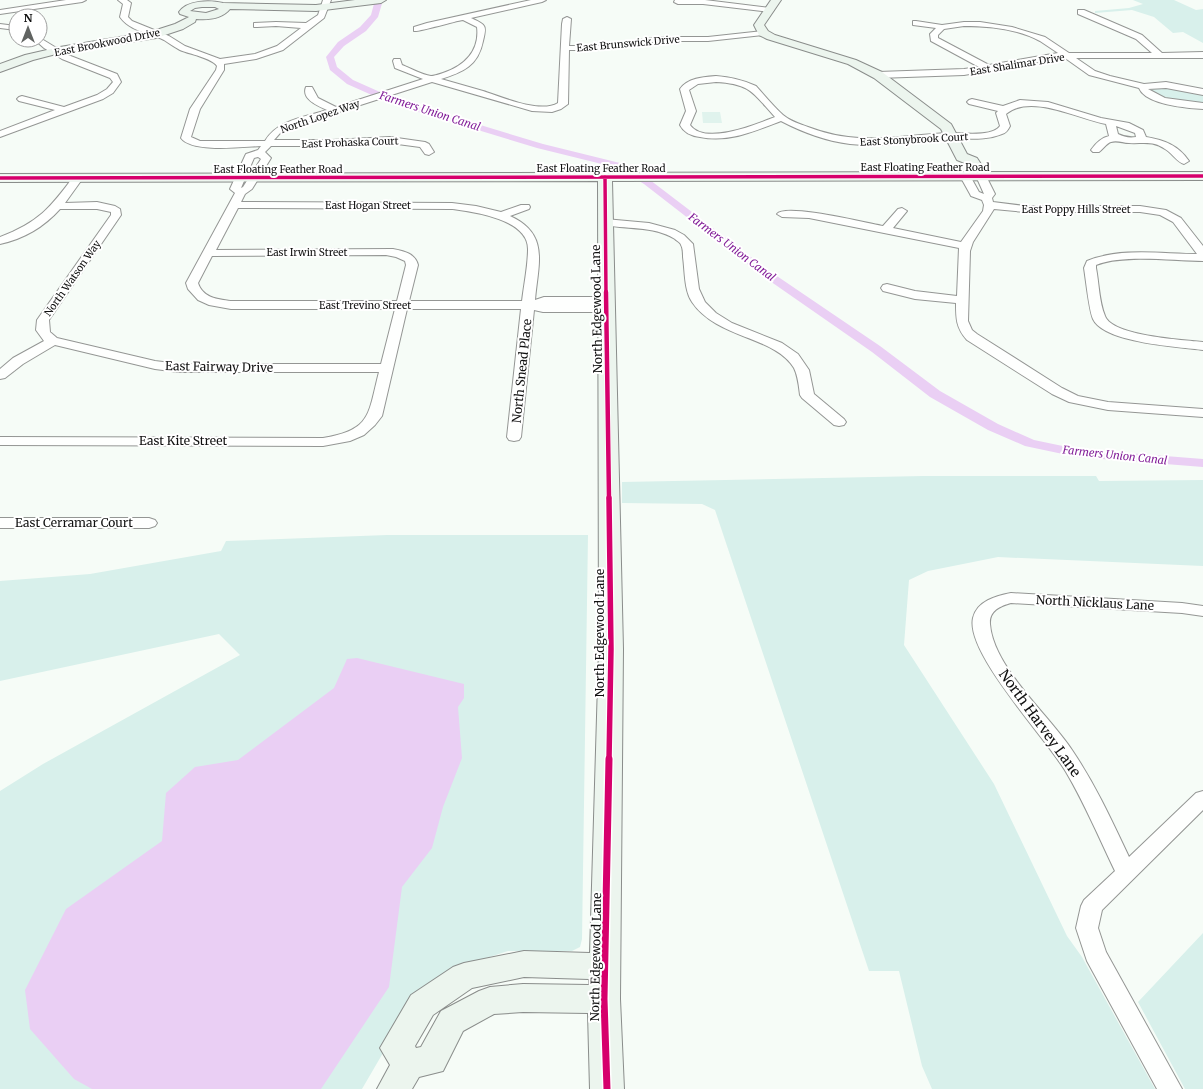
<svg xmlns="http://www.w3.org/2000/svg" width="1203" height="1089" viewBox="0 0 1203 1089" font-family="Merriweather,serif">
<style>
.green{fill:#d8f0eb}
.pitch{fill:#e0f3ed}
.water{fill:#eacff4}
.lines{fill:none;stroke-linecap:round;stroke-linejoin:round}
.canal{fill:#eacff4;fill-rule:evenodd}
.street-casing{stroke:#949694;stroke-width:2}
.secondary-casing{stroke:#8a8d8b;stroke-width:2}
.street{fill:#fefffe;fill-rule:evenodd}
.secondary{fill:#ecf5ee;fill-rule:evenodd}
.cycleway-far3-casing{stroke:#fff;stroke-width:5}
.cycleway-far2-casing{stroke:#fff;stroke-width:6}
.cycleway-far1-casing{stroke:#fff;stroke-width:8}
.cycleway-casing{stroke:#fff;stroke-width:10}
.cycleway-far3{stroke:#d6006c;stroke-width:3.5}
.cycleway-far2{stroke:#d6006c;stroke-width:4.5}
.cycleway-far1{stroke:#d6006c;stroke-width:5.5}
.cycleway{stroke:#d6006c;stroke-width:7}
.labels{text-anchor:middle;stroke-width:4;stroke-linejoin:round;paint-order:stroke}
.far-street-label{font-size:10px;fill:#101010;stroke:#fff}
.far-water-label{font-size:11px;font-style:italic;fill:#84219a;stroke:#fff}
.street-label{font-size:12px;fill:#101010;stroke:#fff}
.near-street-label{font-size:14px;fill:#101010;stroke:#fff}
</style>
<rect width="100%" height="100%" fill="#f6fcf7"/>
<path class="green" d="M 1133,0 L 1174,0 L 1196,10 L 1203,9 L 1203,43 L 1183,32 L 1173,33 L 1154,17 L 1132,10 L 1095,13 L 1095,11 L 1129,8 L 1143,4 Z
M 1167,87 L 1203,95 L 1203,103 C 1184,103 1167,99 1150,91 L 1151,88 Z
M 923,476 L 1096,476 L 1099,481 L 1203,480 L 1203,566 L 998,557 L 928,571 L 909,580 L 904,645 L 994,784 L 1067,936 L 1082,957 L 1155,1089 L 932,1089 L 922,1066 L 899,971 L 869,971 L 715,510 L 702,504 L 622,503 L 622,482 Z
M 387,535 L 588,535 L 582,939 L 580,947 L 572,951 L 508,951 L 471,963 L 408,1010 L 362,1089 L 0,1089 L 0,791 L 43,764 L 240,655 L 219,634 L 0,681 L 0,581 L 90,574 L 221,551 L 226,541 Z
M 1203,933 L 1203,1089 L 1185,1089 L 1138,1002 Z"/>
<path class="pitch" d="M 702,112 L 720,112 L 722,123 L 703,123 Z"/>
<path class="water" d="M 357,658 L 464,684 L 464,698 L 458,707 L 462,758 L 443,807 L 432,848 L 402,887 L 389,987 L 321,1089 L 92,1089 L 74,1079 L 30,1029 L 25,990 L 66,909 L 162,841 L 166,793 L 195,767 L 238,760 L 334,688 L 347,659 Z"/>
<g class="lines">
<path class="canal" d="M 375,0 L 383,0 L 378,17 L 366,31 L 344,46 L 334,57 L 337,67 L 353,80 L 398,100 L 543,144 L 624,164 L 650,180 L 768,270 L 880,346 L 940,391 L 998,424 L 1034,440 L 1077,449 L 1203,459 L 1203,467 L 1077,457 L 1025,446 L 988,430 L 930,397 L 872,352 L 760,274 L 644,184 L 618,168 L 537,148 L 392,104 L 347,84 L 330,70 L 326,57 L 338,42 L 360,27 L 371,15 Z"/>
<g class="street-casing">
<path id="street" d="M 66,0 L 86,0 L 82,2 L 0,14 L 0,10 Z
M 118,0 L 127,0 L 131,3 L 128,17 L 132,21 L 169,36 L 185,46 L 220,59 L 255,54 L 277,46 L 301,28 L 276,26 L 257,27 L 254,27 L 254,23 L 276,22 L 306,23 L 318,15 L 323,0 L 331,0 L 324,18 L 283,50 L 256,59 L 224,64 L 224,70 L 200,109 L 191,137 L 200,141 L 265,141 C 277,120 305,117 327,110 C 318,106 301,99 306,87 L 312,87 L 318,98 L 336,107 L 423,79 L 395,68 L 393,61 L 394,59 L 400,59 L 402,65 C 410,68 422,75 431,76 C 434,76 440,74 443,73 C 464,66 480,51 477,27 L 463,20 C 455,21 419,32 414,31 L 414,27 L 427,23 L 531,0 L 546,0 L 542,2 L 471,18 C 486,25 487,25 483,41 C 478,66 463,72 441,79 C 455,83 469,87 483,91 C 502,97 540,114 558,103 L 562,24 L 563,19 L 567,17 L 571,19 L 569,46 L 597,46 L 659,37 L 708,37 L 763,31 L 767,33 L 763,35 L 708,41 L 659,41 L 597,50 L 569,50 L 568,104 L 561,109 L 552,112 L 532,111 L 432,82 L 292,127 L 281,132 L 274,140 L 332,140 L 390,137 L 425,142 L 429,144 L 434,152 L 429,155 L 425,154 L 420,147 L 390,143 L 332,146 L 271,146 L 265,152 L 271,158 L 252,189 L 245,194 L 241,202 L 452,203 L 476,206 L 501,212 L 521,205 L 529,205 L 530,207 L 529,209 L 510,216 C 550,234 538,264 535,300 L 544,297 L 606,297 L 610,298 L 612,301 L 610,304 L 607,304 L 610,305 L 612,308 L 610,311 L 606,312 L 543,312 L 534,310 L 521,437 L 519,440 L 514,441 L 509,440 L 507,437 L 521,309 L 407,309 L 382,416 L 375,425 L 364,435 L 350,441 L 323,446 L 0,445 L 0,437 L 323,438 C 372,430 368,414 379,372 L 179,372 L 155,369 L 55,345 L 23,364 L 5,378 L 0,379 L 0,369 L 13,358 L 44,341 L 36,330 L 37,320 L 111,215 L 111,212 L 97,209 L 60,209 C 44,227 23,239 0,244 L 0,237 C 39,222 50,208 74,176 L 78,175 L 83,178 L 65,203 L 97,202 L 115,206 L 120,209 L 121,215 L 49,320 L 50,332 L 57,338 L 155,361 L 179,364 L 381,364 L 395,309 L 231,309 L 209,305 L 198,300 L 188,289 L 186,283 L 235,193 L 230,189 L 245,156 L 246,154 L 258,150 L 261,146 C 242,147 192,153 181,138 L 190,109 L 216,70 L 217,66 C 212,58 189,54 180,50 C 174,47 169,43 164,40 C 148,32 131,32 120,17 L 123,4 ZM 258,157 L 261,159 L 243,187 L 241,188 L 254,158 ZM 238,208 L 452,209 C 474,212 528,219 528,249 C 528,266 524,284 522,301 L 409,301 L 418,265 C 415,253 403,251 393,249 L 216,250 ZM 212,256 L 386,255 L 396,257 L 405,261 L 406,265 L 397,301 L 231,301 C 217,299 203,298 198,283 Z
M 675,0 L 705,0 L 770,8 L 774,10 L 770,12 L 703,4 L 678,4 L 674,2 Z
M 1078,10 L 1084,10 L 1142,35 L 1162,53 L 1203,52 L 1203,58 L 1076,58 L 1095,71 L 1110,76 L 1144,84 L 1166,82 L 1203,89 L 1203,95 L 1166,88 L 1148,89 L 1165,98 L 1203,103 L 1203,109 C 1187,108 1146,105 1139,88 L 1089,75 L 1065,58 L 1056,59 L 964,75 L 878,78 L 874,75 L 878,72 L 964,69 L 979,67 L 931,41 L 930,34 L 936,28 L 913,25 L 913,21 L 916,21 L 942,25 L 964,22 L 980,22 L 1012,27 L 1045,37 L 1069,53 L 1152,53 L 1136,39 L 1078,14 ZM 964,26 C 988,26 1018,29 1040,41 C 1046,45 1052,49 1058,53 L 989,65 L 938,38 L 938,35 L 944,29 Z
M 0,24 L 16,26 L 16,30 L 0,28 Z
M 40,38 L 68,55 L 117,74 L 121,82 L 113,93 L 103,99 L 0,137 L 0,131 L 55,110 L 19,101 L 17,99 L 19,97 L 22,96 L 64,107 L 97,95 L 107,89 L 113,82 L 110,78 L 62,59 L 44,48 L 35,40 L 40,40 Z
M 716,76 C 730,77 743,80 756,86 C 765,96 774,107 783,115 C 790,121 800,124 808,127 C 860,147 898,135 950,133 C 963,133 992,137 1000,126 L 996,113 L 998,111 L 969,104 L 967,102 L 969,100 L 972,99 L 1003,106 L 1020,100 L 1048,102 L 1101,118 L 1129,123 L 1143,130 L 1146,137 C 1164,140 1178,145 1189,161 L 1184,164 C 1177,162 1172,153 1165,149 C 1153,140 1142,144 1129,143 C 1123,143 1117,140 1111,142 C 1107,143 1103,149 1099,152 L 1093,152 L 1091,150 C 1096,143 1101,138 1109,136 L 1106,124 C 1078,119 1031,93 1006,114 L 1010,126 C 1008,130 1006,133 1002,134 C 985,141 968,138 950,139 C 917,140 884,148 850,144 C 826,141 802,132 781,121 C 755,131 729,143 700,137 C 692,136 684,133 680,125 L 686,111 L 680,89 C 688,78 703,77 716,76 ZM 716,82 C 751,84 753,93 775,117 C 757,124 705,146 690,125 L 696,111 L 689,90 L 698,84 ZM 1116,126 L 1135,133 L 1136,137 C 1129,138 1124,137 1118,134 Z
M 965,173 L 969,174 L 979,192 L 984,194 L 976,176 L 981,173 L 985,174 L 995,194 L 992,198 L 993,202 L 1025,206 L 1140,206 L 1166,210 L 1181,218 L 1203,246 L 1203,261 C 1174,261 1123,254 1096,265 L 1096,268 C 1099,283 1099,302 1105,316 C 1112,336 1184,340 1203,342 L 1203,350 C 1180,347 1104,343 1093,319 C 1089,310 1086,280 1084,268 L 1087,261 C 1121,247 1162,254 1197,254 L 1173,222 L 1160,215 L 1140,212 L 1025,212 L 994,209 L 973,242 L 970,251 L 968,321 L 972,330 L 977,334 L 1062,388 L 1078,396 L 1108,402 L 1203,409 L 1203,417 L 1108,410 L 1069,402 L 1052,394 L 967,340 C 956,328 956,318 956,303 L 915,299 L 883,291 L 881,288 L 883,285 L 887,284 L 915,291 L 957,296 L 959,248 L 809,218 L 782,217 L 777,214 C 785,203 867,223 883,226 L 898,209 L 902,208 L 907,211 L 893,228 L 961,242 L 983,211 L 984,205 L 982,200 L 971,196 L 970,194 L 960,176 Z
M 605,219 L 649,223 L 675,230 L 684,235 L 693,244 L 699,289 L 705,302 L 716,313 L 732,323 L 782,343 L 798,354 L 809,370 L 814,394 L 844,419 L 846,422 L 844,425 L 839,426 L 834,425 L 802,398 L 800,395 C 799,387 798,376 794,368 C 775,336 717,339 692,302 C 684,290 685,271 683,257 C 683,254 683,248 681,245 C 681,243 677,241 675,239 C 653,225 625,230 601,224 L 599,222 L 601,220 Z
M 0,518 L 149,518 L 155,520 L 157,523 L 155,526 L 149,528 L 0,528 Z
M 1011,593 L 1182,603 L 1203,606 L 1203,616 L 1182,613 L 1011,603 C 1000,606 989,611 990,624 C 993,667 1049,715 1072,750 C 1095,784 1112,821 1129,857 L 1196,793 L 1203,791 L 1203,810 L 1102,910 L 1098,928 L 1106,952 L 1182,1089 L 1157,1089 L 1087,961 L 1076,928 L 1081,906 L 1084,900 L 1115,871 C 1099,838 1085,804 1066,772 C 1047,739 965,653 973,618 C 977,601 996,596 1011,593 Z"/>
</g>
<g class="secondary-casing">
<path id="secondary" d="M 355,0 L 386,0 L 381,3 L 316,11 L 230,9 C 222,19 208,20 196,19 L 195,22 L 183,29 L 156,38 L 60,53 L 33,60 L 0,72 L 0,64 L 25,55 L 60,47 L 150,32 L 175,24 L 189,17 L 180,14 L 179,12 C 187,0 210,0 223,3 L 316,5 ZM 202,7 L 215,7 L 219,9 L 206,13 L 190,11 L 195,8 Z
M 771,0 L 781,0 L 764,25 L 768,31 L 775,35 L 856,60 L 882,72 L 951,124 L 967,154 L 977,158 L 986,172 L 1203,172 L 1203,180 L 612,181 L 623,649 L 620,999 L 624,1089 L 590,1089 L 588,1013 L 523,1012 L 494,1014 L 463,1031 L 443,1071 L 419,1077 L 412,1089 L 377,1089 L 390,1065 L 380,1048 L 411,995 L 453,967 L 464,963 L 524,951 L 590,953 L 599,649 L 598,181 L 0,182 L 0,174 L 972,172 L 967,164 L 957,160 L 941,129 L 874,78 L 848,64 L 767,39 L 759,35 L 754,25 ZM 524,977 L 589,979 L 589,985 L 523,984 L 490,987 L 479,991 L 441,1011 L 421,1047 L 416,1048 L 415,1046 L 433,1015 L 472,988 Z"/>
</g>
<use href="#street" class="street"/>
<use href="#secondary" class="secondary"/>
<g class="cycleway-far3-casing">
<path id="cycleway-far3" d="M 605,177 L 606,293
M 0,178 L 1203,176"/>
</g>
<g class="cycleway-far2-casing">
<path id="cycleway-far2" d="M 606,292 L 609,499"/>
</g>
<g class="cycleway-far1-casing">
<path id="cycleway-far1" d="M 609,760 L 611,649 L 609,498"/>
</g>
<g class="cycleway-casing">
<path id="cycleway" d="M 607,1089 L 604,999 L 609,759"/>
</g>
<use href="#cycleway-far3" class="cycleway-far3"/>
<use href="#cycleway-far2" class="cycleway-far2"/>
<use href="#cycleway-far1" class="cycleway-far1"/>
<use href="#cycleway" class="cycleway"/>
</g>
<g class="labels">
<g class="far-street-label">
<text transform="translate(107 42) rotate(-11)" y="4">East Brookwood Drive</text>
<text transform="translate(628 43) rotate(-5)" y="4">East Brunswick Drive</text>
<text transform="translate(1017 64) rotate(-9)" y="4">East Shalimar Drive</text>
<text transform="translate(320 116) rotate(-19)" y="4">North Lopez Way</text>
<text transform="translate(914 139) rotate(-3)" y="4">East Stonybrook Court</text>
<text transform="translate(350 142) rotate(-2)" y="4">East Prohaska Court</text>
<text x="925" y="171">East Floating Feather Road</text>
<text x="601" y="172">East Floating Feather Road</text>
<text x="278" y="173">East Floating Feather Road</text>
<text x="368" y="209">East Hogan Street</text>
<text x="1076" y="213">East Poppy Hills Street</text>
<text x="307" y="256">East Irwin Street</text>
<text transform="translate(72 278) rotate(-55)" y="4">North Watson Way</text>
<text x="365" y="309">East Trevino Street</text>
</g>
<g class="far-water-label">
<text transform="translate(430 111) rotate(18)" y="4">Farmers Union Canal</text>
<text transform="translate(732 247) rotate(37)" y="4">Farmers Union Canal</text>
<text transform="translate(1115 455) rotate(6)" y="4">Farmers Union Canal</text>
</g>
<g class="street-label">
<text transform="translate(597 309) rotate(-91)" y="4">North Edgewood Lane</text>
<text transform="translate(219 367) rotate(1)" y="4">East Fairway Drive</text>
<text transform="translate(522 371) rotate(-84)" y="4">North Snead Place</text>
<text x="183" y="445">East Kite Street</text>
<text x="74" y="527">East Cerramar Court</text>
<text transform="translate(1095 603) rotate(3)" y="4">North Nicklaus Lane</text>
<text transform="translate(600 633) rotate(-90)" y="4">North Edgewood Lane</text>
<text transform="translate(596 957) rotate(-89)" y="4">North Edgewood Lane</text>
</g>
<g class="near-street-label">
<text transform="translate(1040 723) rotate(54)" y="5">North Harvey Lane</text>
</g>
</g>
<g transform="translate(28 28)"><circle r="19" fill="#ffffff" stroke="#9f9f9f"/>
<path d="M0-3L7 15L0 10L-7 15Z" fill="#606361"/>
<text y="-6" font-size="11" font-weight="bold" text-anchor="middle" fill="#101010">N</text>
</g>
</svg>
